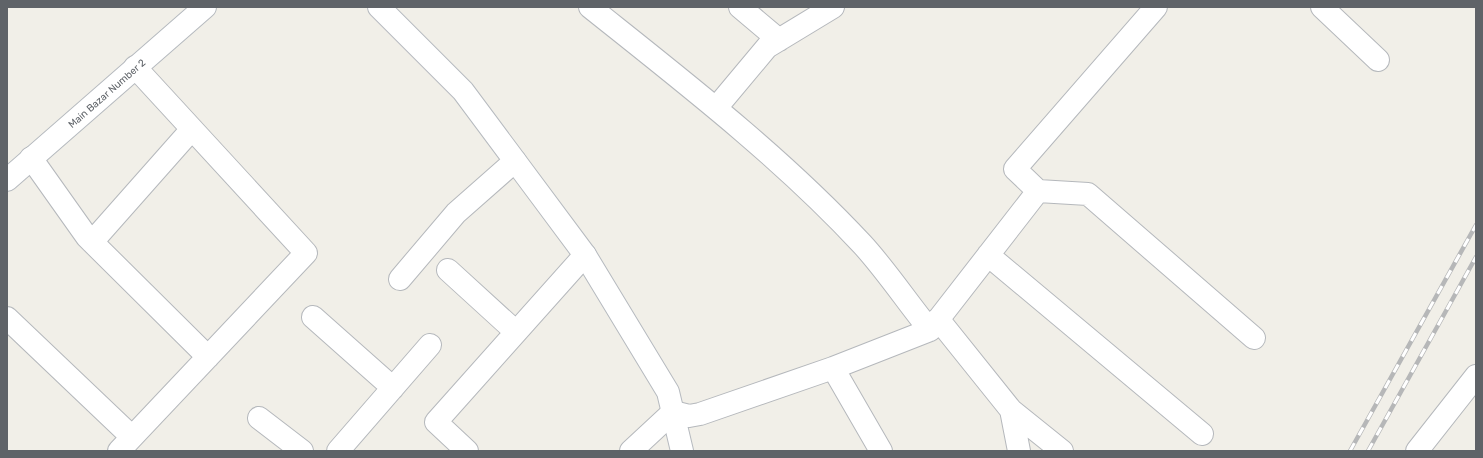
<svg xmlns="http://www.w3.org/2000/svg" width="1483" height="458" viewBox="0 0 1483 458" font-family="Rubik,sans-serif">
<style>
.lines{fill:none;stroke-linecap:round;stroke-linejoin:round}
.street-casing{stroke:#b5b8bc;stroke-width:24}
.secondary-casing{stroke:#b6babf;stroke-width:24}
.street{stroke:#fff;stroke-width:22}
.secondary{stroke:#fff;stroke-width:22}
.rail-casing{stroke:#b6b7b8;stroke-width:4.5}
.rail{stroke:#fff;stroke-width:3;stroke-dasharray:9;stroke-linecap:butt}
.labels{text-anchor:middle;stroke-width:3;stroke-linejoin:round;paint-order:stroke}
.street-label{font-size:10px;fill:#5f6368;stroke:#fff}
</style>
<rect width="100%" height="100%" fill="#f1efe8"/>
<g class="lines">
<g class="street-casing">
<path id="street" d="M 590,7 C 684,82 780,156 862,244 C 886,270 907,302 930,330
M 740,7 L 779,40
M 1322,7 L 1378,60
M 716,108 L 767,47 L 833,7
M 31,158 L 87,237 L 208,357
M 1038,191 L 1088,194 L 1254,338
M 92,242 L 192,129
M 988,255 L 1202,434
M 448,270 L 516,332
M 400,279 L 456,213 L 515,161
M 313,317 L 393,388
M 7,318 L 132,437
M 938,319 L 1011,410 L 1062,451
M 833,368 L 881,451
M 1011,410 L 1019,451
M 259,418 L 302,451
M 119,451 L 306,253 L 135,67
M 338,451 L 430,345
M 467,451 L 436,422 L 585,255
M 631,451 L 673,412 L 689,416 L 700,414 L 833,368 L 930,330 L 1038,191 L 1015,169 L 1156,7
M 1417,451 L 1476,376"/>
</g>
<g class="secondary-casing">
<g id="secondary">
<path d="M 379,7 L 463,91 L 585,255 L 668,392 L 682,451"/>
<path id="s1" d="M 7,180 L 205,7"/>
</g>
</g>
<use href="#street" class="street"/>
<use href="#secondary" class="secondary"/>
<g class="rail-casing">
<path id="rail" d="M 1350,451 L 1476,225
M 1368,451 L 1476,257"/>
</g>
<use href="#rail" class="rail"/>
</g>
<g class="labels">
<g class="street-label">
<text dy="4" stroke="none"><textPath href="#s1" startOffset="132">Main Bazar Number 2</textPath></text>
</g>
</g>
<rect width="1483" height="458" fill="none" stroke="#5f6368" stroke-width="16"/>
</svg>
